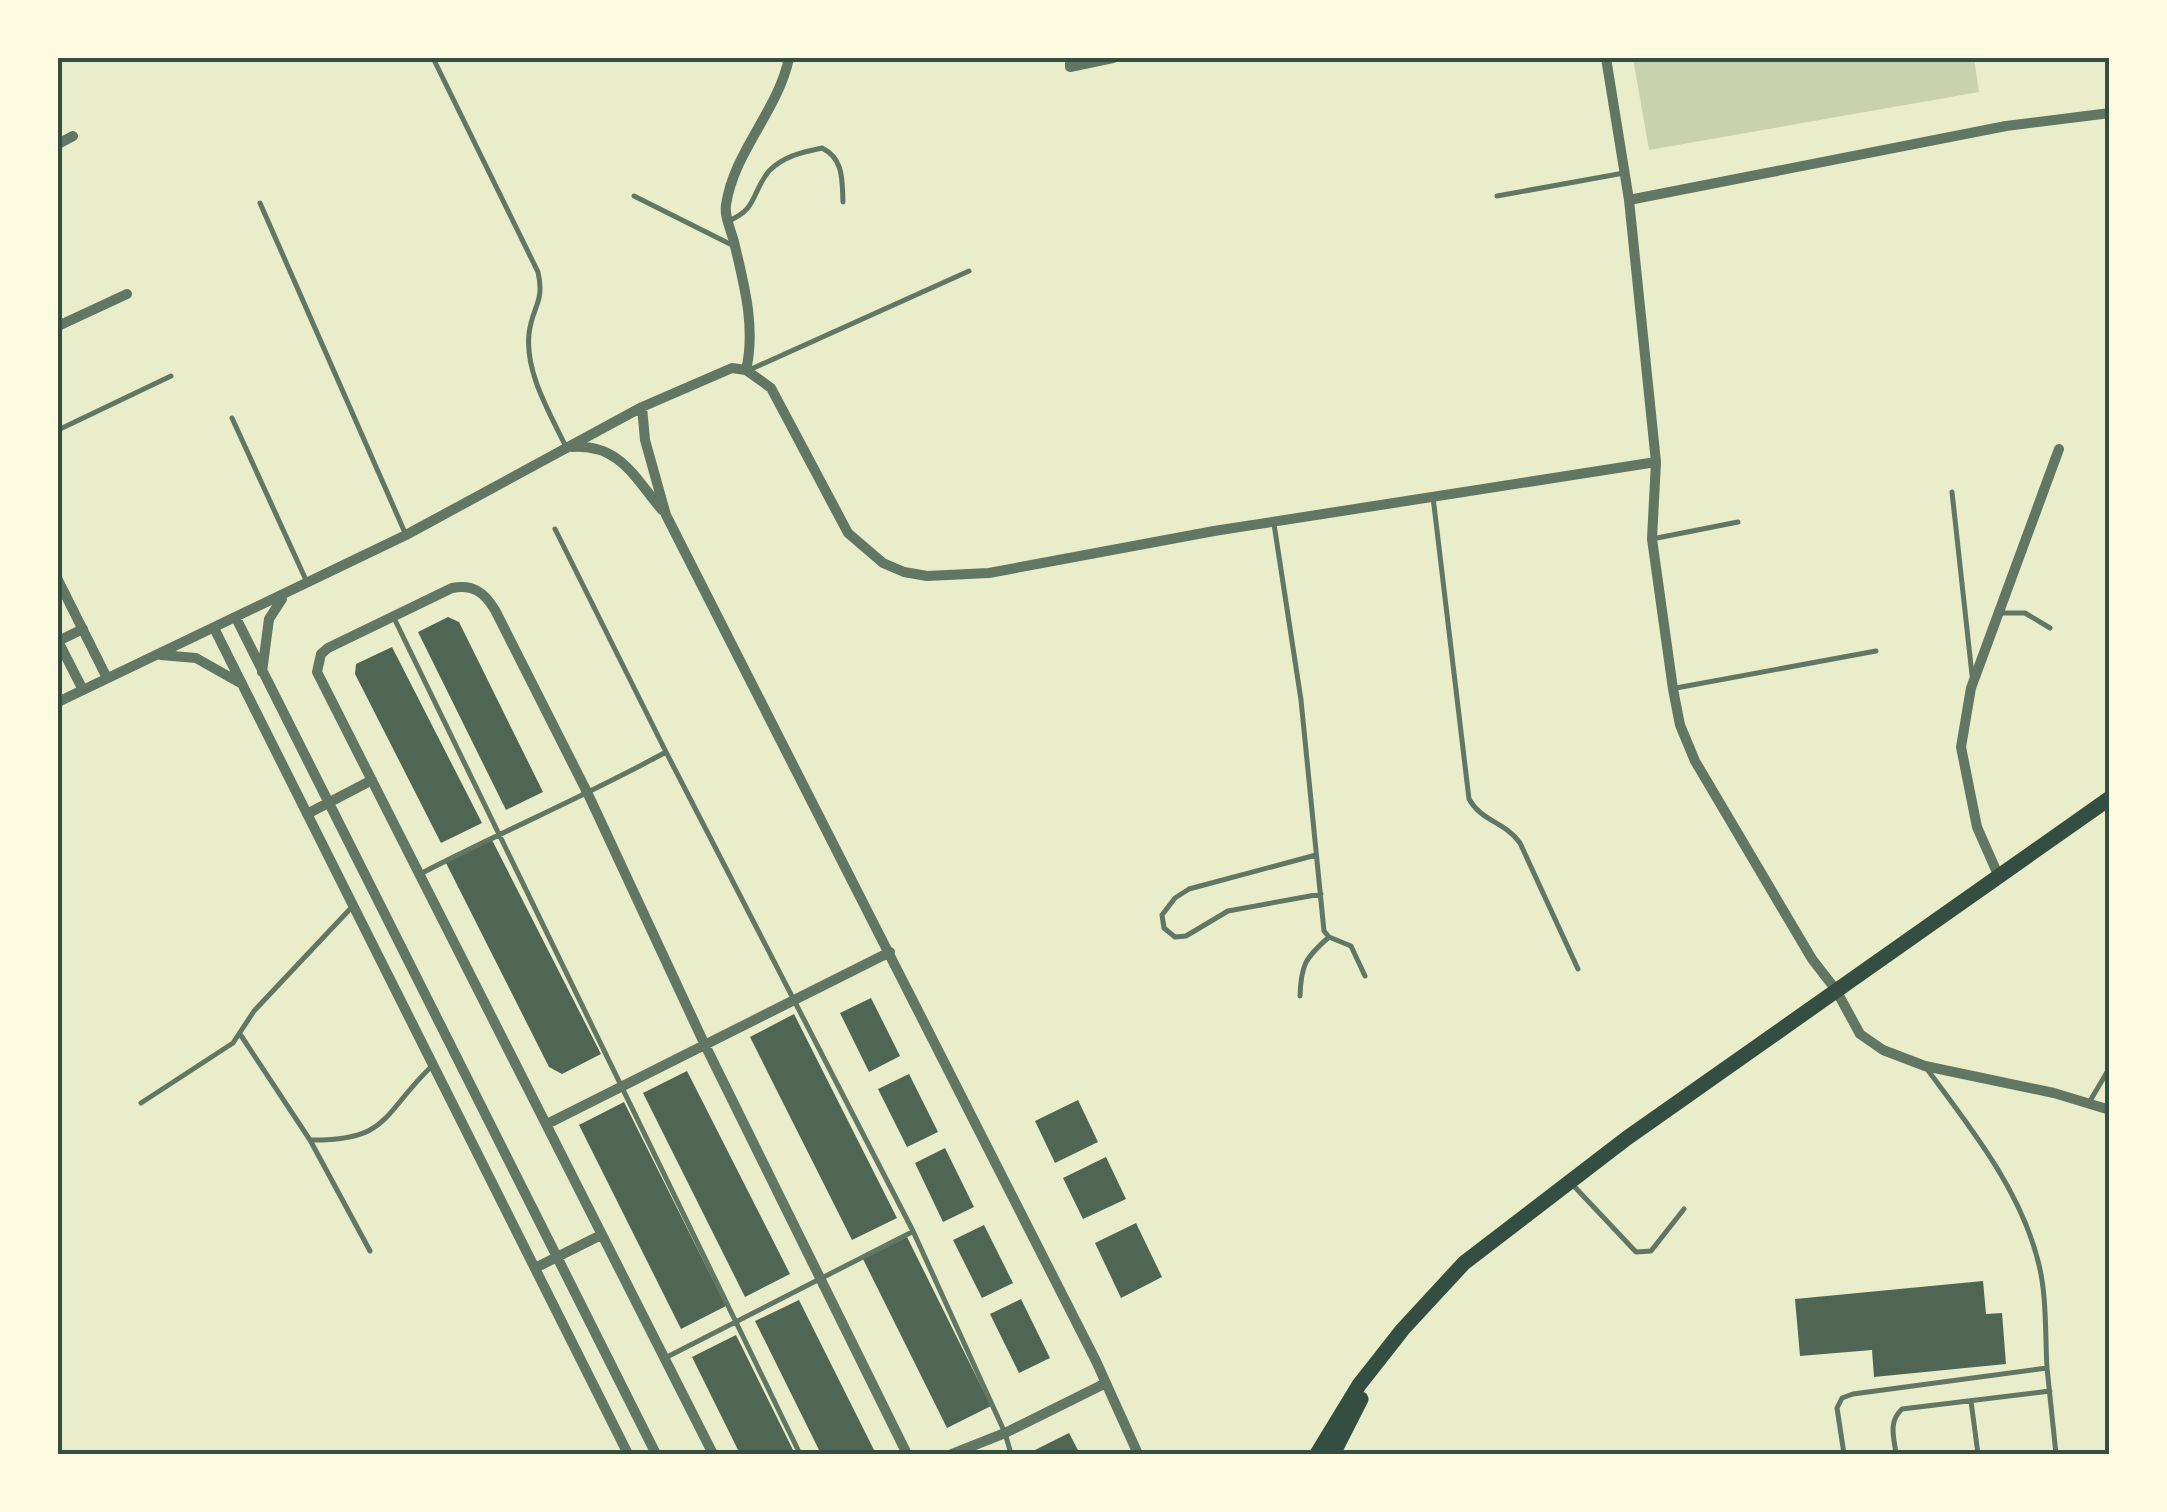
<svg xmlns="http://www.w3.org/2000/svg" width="2167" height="1512" viewBox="0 0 2167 1512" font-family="'Varela Round',sans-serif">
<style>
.green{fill:#cad2ad}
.building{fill:#4f6655}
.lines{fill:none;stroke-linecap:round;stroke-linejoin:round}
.service{stroke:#617663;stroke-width:5}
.minor{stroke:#617663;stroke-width:10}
.secondary{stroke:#344e41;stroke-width:15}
.neatline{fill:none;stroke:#344e41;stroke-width:4}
</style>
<rect width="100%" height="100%" fill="#e9edc9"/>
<path class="green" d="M 1633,58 L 1974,58 L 1979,92 L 1649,150 Z"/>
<path class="building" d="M 448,617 L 459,622 L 543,792 L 506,810 L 418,632 Z
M 392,647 L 482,823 L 441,843 L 355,674 L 356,664 Z
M 492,840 L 601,1054 L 562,1074 L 549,1067 L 446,863 Z
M 871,998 L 900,1056 L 869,1072 L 840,1013 Z
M 794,1014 L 897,1218 L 852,1240 L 750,1037 Z
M 687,1071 L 790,1274 L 745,1297 L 643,1093 Z
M 909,1074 L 938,1132 L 907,1147 L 878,1089 Z
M 1078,1100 L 1098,1142 L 1055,1163 L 1035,1121 Z
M 624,1102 L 726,1306 L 681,1329 L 579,1125 Z
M 945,1148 L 974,1207 L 943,1222 L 915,1163 Z
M 1106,1157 L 1126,1199 L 1083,1219 L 1063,1178 Z
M 1136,1223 L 1162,1277 L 1121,1298 L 1095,1243 Z
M 984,1225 L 1013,1283 L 982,1298 L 953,1240 Z
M 907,1237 L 991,1406 L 947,1428 L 863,1259 Z
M 1983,1281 L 1986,1314 L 2002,1313 L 2006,1364 L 1874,1377 L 1872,1350 L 1800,1356 L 1795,1299 Z
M 1021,1299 L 1050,1358 L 1019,1373 L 990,1314 Z
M 799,1300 L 876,1454 L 821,1454 L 755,1321 Z
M 736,1335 L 795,1454 L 740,1454 L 692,1357 Z
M 1069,1433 L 1080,1454 L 1027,1454 Z"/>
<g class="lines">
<path class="service" d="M 433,58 L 538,272 C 545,303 532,306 529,334 C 525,373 550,413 566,447
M 634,196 L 732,245
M 1497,196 L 1624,173
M 260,203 L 406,535
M 728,221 C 758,209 751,193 769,171 C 783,156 803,152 822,148 C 844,159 842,180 843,202
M 749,370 L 969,271
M 232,418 L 306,580
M 58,430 L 171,376
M 1952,492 L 1972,675
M 1433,497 L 1469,799 C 1482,822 1504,821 1520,843 L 1578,969
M 1274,524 L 1301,700 L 1324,931 L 1329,937 L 1351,946 L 1365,976
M 555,529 L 666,752 L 913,1231 L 1005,1433 L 1011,1454
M 1652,539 L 1738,522
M 2001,613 L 2025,613 L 2050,628
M 394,618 L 800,1454
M 1676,688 L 1876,651
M 1316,855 L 1189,889 L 1175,898 L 1162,915 L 1164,928 L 1175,937 L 1186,936 L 1228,911 L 1321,894
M 422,873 C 503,831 586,796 666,752
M 1300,996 C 1301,965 1305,958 1329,937
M 240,1034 L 310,1140 L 370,1251
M 2090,1101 L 2110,1067
M 141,1103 L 233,1043 L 254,1011 L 351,908
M 310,1140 C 391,1141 382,1113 433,1065
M 1571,1183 L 1636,1252 L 1651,1251 L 1684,1209
M 665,1358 L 912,1232
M 2047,1368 L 2056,1454
M 1971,1401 L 1978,1454
M 1844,1454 L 1837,1408 L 1842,1398 L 1853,1394 L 2047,1368 C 2045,1334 2047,1294 2038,1261 C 2020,1189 1970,1127 1927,1069
M 1896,1454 C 1894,1437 1888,1422 1902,1409 L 2050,1391"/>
<path class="minor" d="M 1070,58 L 1070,67 L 1113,58
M 1606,58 L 1629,200 L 1656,462 L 1652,539 L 1673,689 L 1680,725 L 1695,761 L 1812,959 L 1836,990 L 1860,1034 L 1883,1050 L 1925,1066 L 2054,1093 L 2110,1110
M 58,144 L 73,136
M 1629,200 L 2006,126 L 2110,113
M 58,326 L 127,294
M 746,370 C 756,328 744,284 734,242 C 731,230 724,216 726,205 C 734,151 778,111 789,58
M 642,407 L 645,440 L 666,515 L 1096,1361 L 1138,1454
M 572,447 C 620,444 634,477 662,510
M 58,580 L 107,678
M 236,618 L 656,1454
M 214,628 L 628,1454
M 58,641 L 83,690
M 58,641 L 83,629
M 161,655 L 196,658 L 242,684
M 262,672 L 269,619 L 282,599
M 58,702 L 406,535 L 642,407 L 732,368 L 746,370 L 771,388 L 848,533 L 883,563 L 904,572 L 927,576 L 989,573 L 1214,531 L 1656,462
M 307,814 L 372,780
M 1999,877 L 1977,827 L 1961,747 L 1971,688 L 2059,449
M 547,1124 L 890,952
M 535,1268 L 601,1235
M 713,1454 L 317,672 L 321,654 L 328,648 L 452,588 C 473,584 484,592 495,610 L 588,794 L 704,1043 L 907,1454
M 952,1454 L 1005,1433 L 1106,1383"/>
<path class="secondary" d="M 1317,1454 L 1359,1385 L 1403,1329 L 1464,1263 L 1627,1138 L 2110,798
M 1333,1454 L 1361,1399"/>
</g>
<rect width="2167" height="1512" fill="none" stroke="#fefae0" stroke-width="120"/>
<rect x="60" y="60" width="2047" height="1392" class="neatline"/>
</svg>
